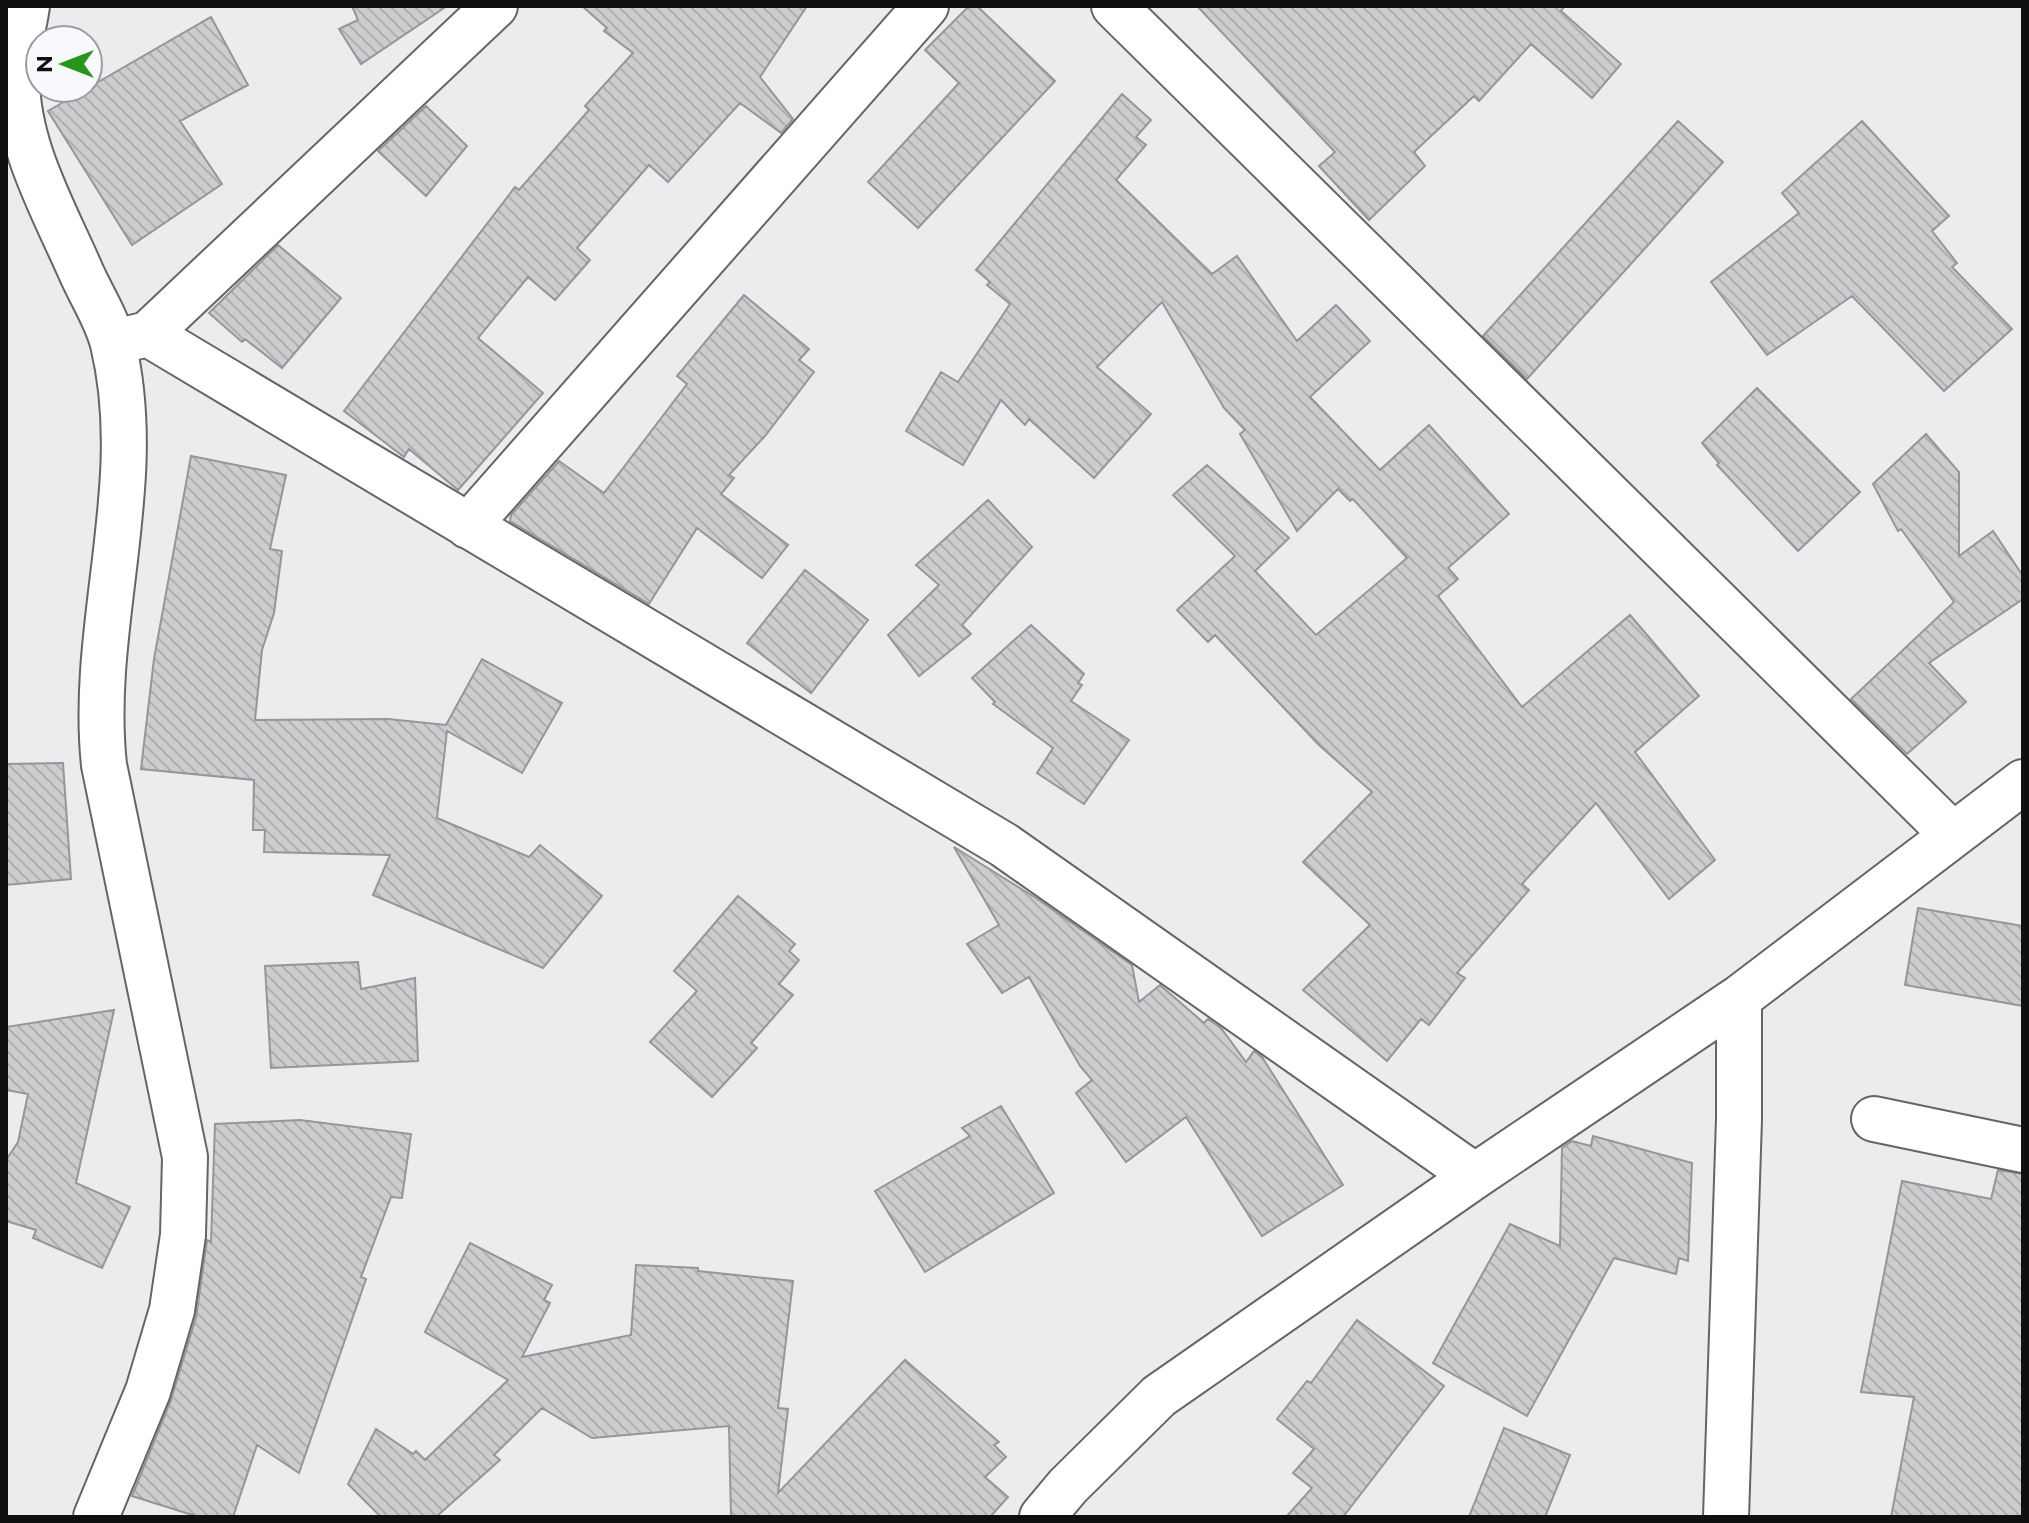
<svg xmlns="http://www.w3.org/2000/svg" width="2029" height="1523" viewBox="0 0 2029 1523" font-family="Montserrat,sans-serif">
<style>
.building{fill:url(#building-back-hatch);stroke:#96969a;stroke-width:2}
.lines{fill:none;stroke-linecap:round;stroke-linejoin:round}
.minor-casing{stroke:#656568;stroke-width:48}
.minor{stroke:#fff;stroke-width:44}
</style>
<defs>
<pattern id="building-back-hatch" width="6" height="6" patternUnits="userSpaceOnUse" patternTransform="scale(2)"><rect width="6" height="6" fill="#cdcdd0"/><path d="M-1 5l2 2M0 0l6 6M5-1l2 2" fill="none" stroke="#afafb2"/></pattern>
</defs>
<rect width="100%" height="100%" fill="#ececef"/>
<path class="building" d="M 352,6 L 447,6 L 361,64 L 339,29 L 358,20 Z
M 582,6 L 807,6 L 760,77 L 793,119 L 781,133 L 740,103 L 668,182 L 649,165 L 577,248 L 590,260 L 555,300 L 528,277 L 478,338 L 543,393 L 458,490 L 409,449 L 404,457 L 344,411 L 515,187 L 519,190 L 589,110 L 585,106 L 633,53 L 604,31 L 607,28 Z
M 969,6 L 977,6 L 1055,81 L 918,228 L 868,182 L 959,83 L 925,50 Z
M 1197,6 L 1565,6 L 1561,11 L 1621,64 L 1592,98 L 1531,44 L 1479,101 L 1474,96 L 1414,152 L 1425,166 L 1369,220 L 1319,166 L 1335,152 Z
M 211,17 L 248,85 L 180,121 L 222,184 L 132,245 L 48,111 Z
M 1122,94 L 1151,120 L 1136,137 L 1146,145 L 1116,180 L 1212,274 L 1237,256 L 1297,341 L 1336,305 L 1370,341 L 1310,397 L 1380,470 L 1429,425 L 1509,514 L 1448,568 L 1458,579 L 1438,596 L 1522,707 L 1630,615 L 1699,696 L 1635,752 L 1715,860 L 1669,899 L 1596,803 L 1522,884 L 1529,890 L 1457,973 L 1465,978 L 1429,1025 L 1421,1019 L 1387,1061 L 1303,990 L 1370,925 L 1303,862 L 1372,792 L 1319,745 L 1215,635 L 1208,642 L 1177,610 L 1235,556 L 1173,495 L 1207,465 L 1289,538 L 1255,571 L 1316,635 L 1407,558 L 1353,499 L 1350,501 L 1338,489 L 1297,531 L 1240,434 L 1245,430 L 1224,408 L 1162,302 L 1097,367 L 1151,414 L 1094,478 L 1029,419 L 1025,425 L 1001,400 L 963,465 L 906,431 L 941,372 L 958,382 L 1010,304 L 987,285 L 990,282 L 976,270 Z
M 426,106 L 467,146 L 426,196 L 378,151 Z
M 1678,121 L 1723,162 L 1527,379 L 1483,336 Z
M 1862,121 L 1949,216 L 1932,231 L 1957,263 L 1952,267 L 2012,329 L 1944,391 L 1852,296 L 1767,355 L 1711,282 L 1799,213 L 1782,193 Z
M 278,245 L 341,298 L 282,368 L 245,339 L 242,342 L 209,313 Z
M 744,295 L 809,349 L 799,360 L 814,372 L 765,436 L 729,475 L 734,478 L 721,494 L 788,545 L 762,578 L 697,528 L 649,604 L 510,521 L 511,515 L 559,461 L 604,493 L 687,384 L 677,376 Z
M 1757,388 L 1860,492 L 1798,551 L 1717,465 L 1719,463 L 1702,443 Z
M 1926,434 L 1959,472 L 1959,556 L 1993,531 L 2023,576 L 2023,599 L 1929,663 L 1966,702 L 1907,754 L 1851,699 L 1954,602 L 1901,529 L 1898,531 L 1873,484 Z
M 191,456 L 286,475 L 270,549 L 282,551 L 274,613 L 262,650 L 255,720 L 388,719 L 446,725 L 482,659 L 562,703 L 522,773 L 447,731 L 437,818 L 529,857 L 540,845 L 602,896 L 543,968 L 373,895 L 390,855 L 264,852 L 265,830 L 253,830 L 254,780 L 141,769 L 154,659 Z
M 988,500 L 1032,547 L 962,625 L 971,634 L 919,676 L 888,635 L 939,585 L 916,565 Z
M 805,570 L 868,620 L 811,693 L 747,643 Z
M 1031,625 L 1084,674 L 1078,683 L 1082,685 L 1071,701 L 1129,740 L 1084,804 L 1037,773 L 1053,748 L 993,704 L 995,702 L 972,678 Z
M 63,763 L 71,879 L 6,885 L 6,764 Z
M 954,847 L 1036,898 L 1132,965 L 1139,1002 L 1160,985 L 1204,1023 L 1208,1019 L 1221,1028 L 1246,1062 L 1254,1051 L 1262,1057 L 1343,1185 L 1262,1236 L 1186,1117 L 1126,1162 L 1076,1093 L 1092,1080 L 1080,1066 L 1029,977 L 1002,993 L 967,944 L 999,925 Z
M 738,896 L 795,944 L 789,951 L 799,960 L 779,984 L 793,995 L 751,1043 L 757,1048 L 712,1097 L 650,1042 L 697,991 L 674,971 Z
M 1918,908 L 2023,926 L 2023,1006 L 1905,985 Z
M 358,962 L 361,989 L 415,978 L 418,1061 L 271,1068 L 265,966 Z
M 114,1010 L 76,1183 L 130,1207 L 102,1268 L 33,1238 L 36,1230 L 6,1221 L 6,1160 L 18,1142 L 28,1094 L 6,1090 L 6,1027 Z
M 1001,1106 L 1054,1193 L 925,1272 L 875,1191 L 970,1136 L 962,1128 Z
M 300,1120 L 411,1134 L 402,1198 L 391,1197 L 361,1277 L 366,1279 L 299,1473 L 257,1445 L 233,1517 L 199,1517 L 132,1496 L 171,1400 L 196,1317 L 207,1240 L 211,1242 L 215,1124 Z
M 1593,1136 L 1692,1163 L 1688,1261 L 1679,1258 L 1676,1274 L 1614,1258 L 1527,1416 L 1433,1363 L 1510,1224 L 1560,1246 L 1562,1148 L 1572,1141 L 1591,1146 Z
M 1998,1170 L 2023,1174 L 2023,1517 L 1891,1517 L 1914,1397 L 1861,1392 L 1902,1181 L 1991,1199 Z
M 470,1243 L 552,1285 L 544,1300 L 550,1303 L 522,1357 L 631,1335 L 636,1265 L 698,1268 L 698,1271 L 793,1281 L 778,1408 L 788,1409 L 778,1493 L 905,1360 L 999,1442 L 994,1445 L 1006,1457 L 985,1477 L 1008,1497 L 990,1517 L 731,1517 L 729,1426 L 592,1438 L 542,1408 L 494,1455 L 500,1460 L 436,1517 L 381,1517 L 348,1484 L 376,1429 L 413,1454 L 416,1451 L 425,1460 L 508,1380 L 425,1332 Z
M 1357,1320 L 1444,1386 L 1343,1517 L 1286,1517 L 1312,1488 L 1293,1473 L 1314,1449 L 1277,1419 L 1307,1381 L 1311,1383 Z
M 1504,1428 L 1570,1455 L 1545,1517 L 1469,1517 Z"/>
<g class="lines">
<g class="minor-casing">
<path id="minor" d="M 27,6 C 24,27 17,50 17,72 C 15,143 53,208 81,272 C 91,295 107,319 113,344 C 147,484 89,625 104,765 L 185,1157 L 183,1235 L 172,1310 L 148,1391 L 96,1517
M 1114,6 L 1952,834
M 148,334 L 1004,845 L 1475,1176
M 123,340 L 148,334 L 495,6
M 468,526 L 926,6
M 1874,1119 L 2023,1150
M 1042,1517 L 1068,1486 L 1159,1396 L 1475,1176 L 1739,998 L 2023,782
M 1726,1517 L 1739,1119 L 1739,998"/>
</g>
<use href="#minor" class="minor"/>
</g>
<rect width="2029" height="1523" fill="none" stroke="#101011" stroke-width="16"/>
<g transform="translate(64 64) rotate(270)"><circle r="38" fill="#f9f9fd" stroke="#9c9c9f" stroke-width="2"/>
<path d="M0-6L14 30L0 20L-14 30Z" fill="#29941d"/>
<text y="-12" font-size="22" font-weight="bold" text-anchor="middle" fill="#101011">N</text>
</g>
</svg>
